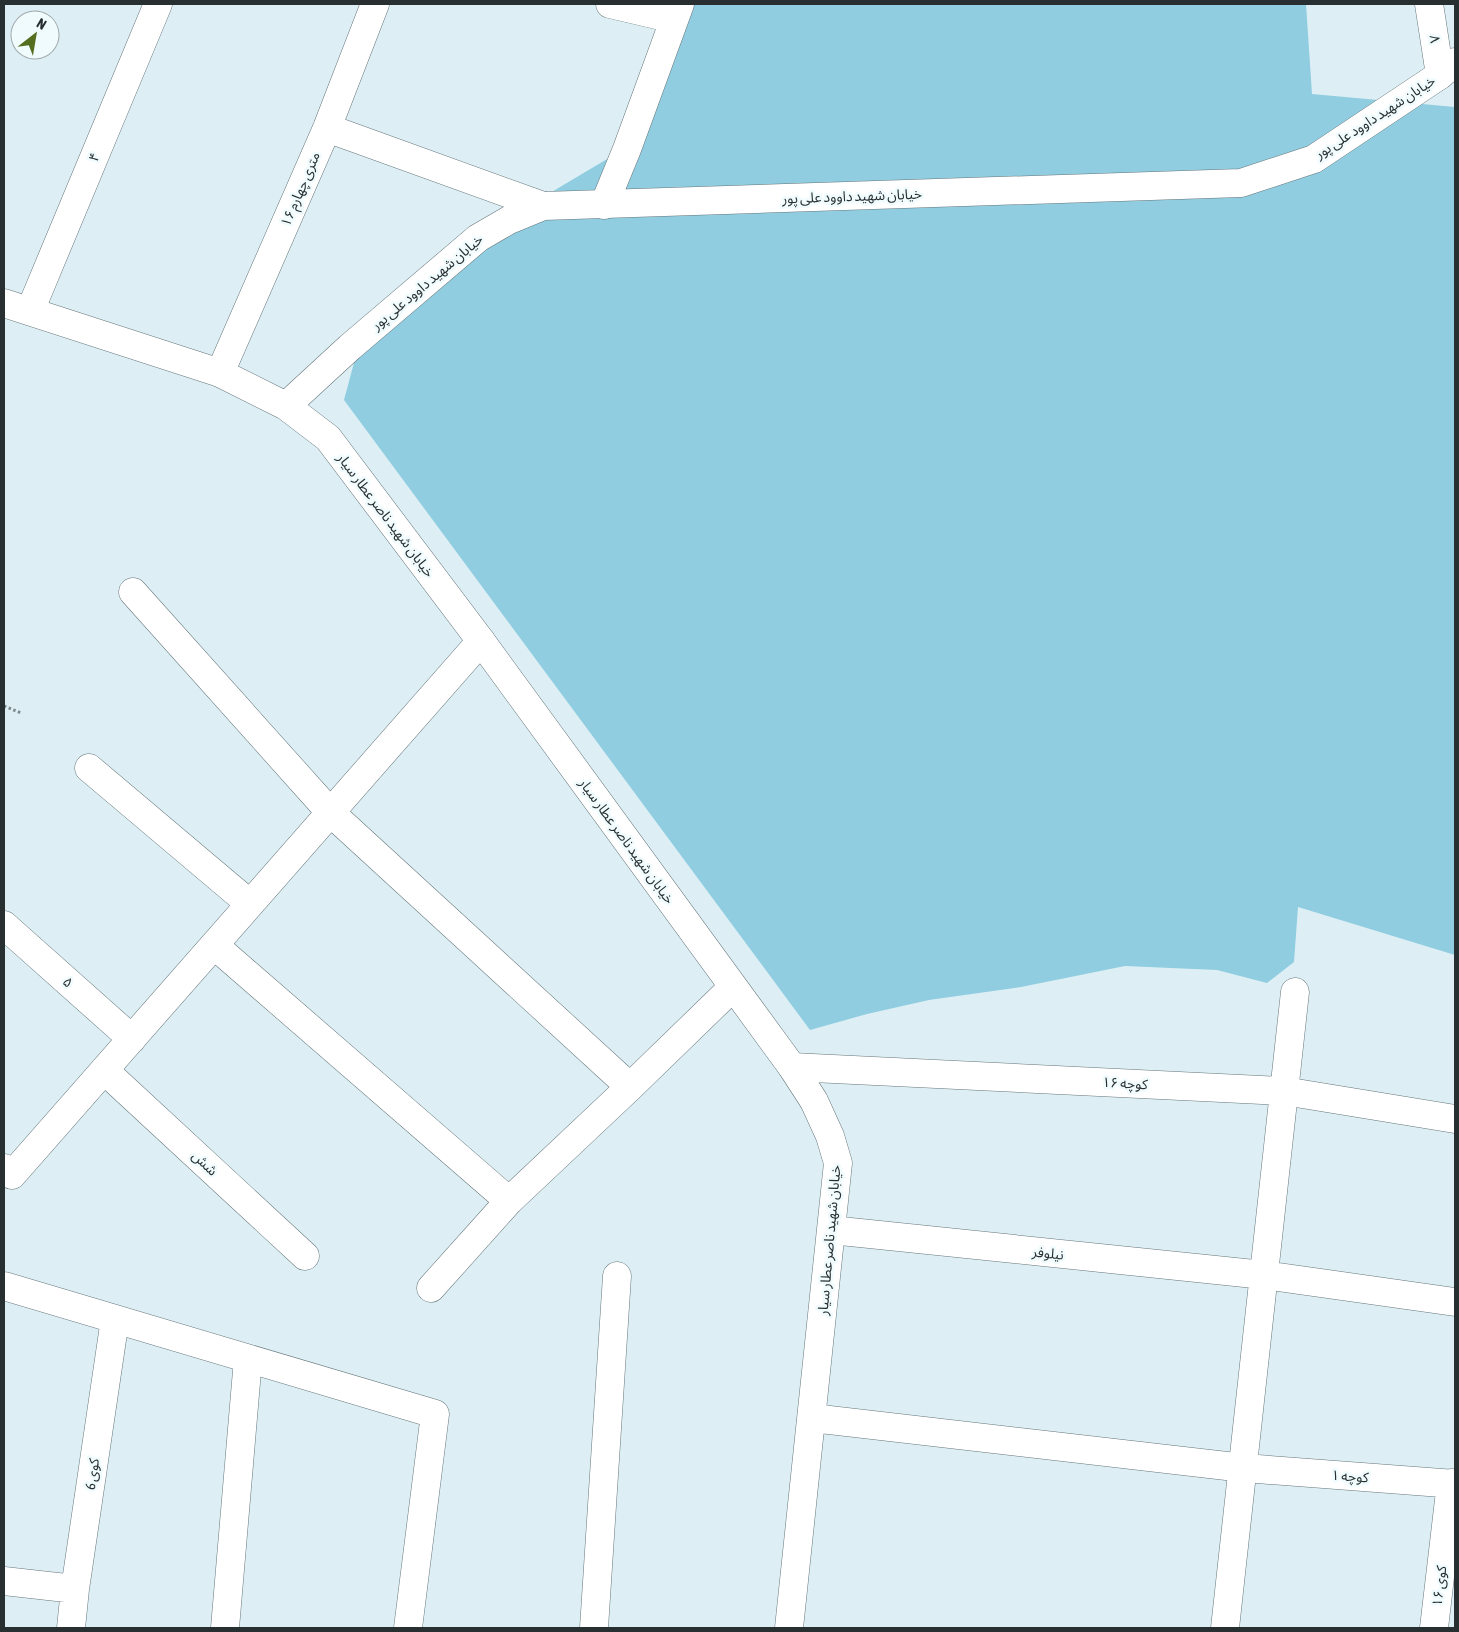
<svg xmlns="http://www.w3.org/2000/svg" width="1459" height="1632" viewBox="0 0 1459 1632" font-family="'Asap Condensed','Noto Sans Arabic',sans-serif">
<style>
.green{fill:#90cde0}
.lines{fill:none;stroke-linecap:round;stroke-linejoin:round}
.street-casing{stroke:#66767b;stroke-width:29}
.secondary-casing{stroke:#66767b;stroke-width:29}
.path{stroke:#7e8a8e;stroke-width:3;stroke-dasharray:2.5 2.5;stroke-linecap:butt}
.street{stroke:#fff;stroke-width:28}
.secondary{stroke:#fff;stroke-width:28}
.labels{text-anchor:middle;stroke-width:5;stroke-linejoin:round;paint-order:stroke}
.street-label{font-size:14px;fill:#282f31;stroke:#f0fbfe}
</style>
<rect width="100%" height="100%" fill="#ddeff5"/>
<path class="green" d="M 692,4 L 1306,4 L 1312,94 L 1455,107 L 1455,955 L 1298,907 L 1294,962 L 1267,983 L 1217,970 L 1125,966 L 1021,987 L 929,1000 L 867,1014 L 810,1030 L 344,400 L 355,359 L 550,193 L 634,143 Z"/>
<g class="lines">
<g class="street-casing">
<path id="street" d="M 610,4 L 674,19
M 1429,4 L 1440,75
M 327,128 L 543,206
M 604,205 L 627,149 L 680,4
M 30,311 L 158,4
M 220,373 L 327,128 L 375,4
M 133,592 L 330,812 L 630,1087
M 89,768 L 250,904
M 4,925 L 132,1039
M 214,945 L 509,1201
M 792,1067 L 1284,1091 L 1455,1119
M 104,1070 L 305,1256
M 4,1168 L 12,1175 L 481,641
M 831,1230 L 1264,1275 L 1455,1302
M 4,1286 L 435,1414 L 408,1628
M 431,1288 L 509,1201 L 630,1087 L 733,987
M 812,1418 L 1244,1468 L 1455,1484
M 4,1581 L 75,1589
M 71,1628 L 75,1589 L 115,1319
M 225,1628 L 248,1359
M 594,1628 L 617,1276
M 789,1628 L 838,1163 L 830,1136 L 814,1101 L 792,1067
M 1225,1628 L 1295,992
M 1434,1628 L 1451,1483"/>
</g>
<g class="secondary-casing">
<path id="secondary" d="M 4,303 L 220,373 L 286,406 L 328,438 L 481,641 L 792,1067
M 286,406 L 350,347 L 478,238 L 509,220 L 543,206 L 1241,183 L 1314,159 L 1440,75 L 1455,62"/>
</g>
<path class="path" d="M 4,706 L 21,713"/>
<use href="#street" class="street"/>
<use href="#secondary" class="secondary"/>
</g>
<g class="labels">
<g class="street-label">
<text transform="translate(1435 39) rotate(81)" y="5">۸</text>
<text transform="translate(1375 117) rotate(-33)" y="5">خیابان شهید داوود علی پور</text>
<text transform="translate(94 157) rotate(-67)" y="5">۴</text>
<text transform="translate(300 189) rotate(-67)" y="5">۱۶ متری چهارم</text>
<text transform="translate(852 196) rotate(-2)" y="5">خیابان شهید داوود علی پور</text>
<text transform="translate(427 282) rotate(-40)" y="5">خیابان شهید داوود علی پور</text>
<text transform="translate(386 515) rotate(53)" y="5">خیابان شهید ناصر عطار سیار</text>
<text transform="translate(627 841) rotate(54)" y="5">خیابان شهید ناصر عطار سیار</text>
<text transform="translate(68 982) rotate(42)" y="5">۵</text>
<text transform="translate(1125 1083) rotate(3)" y="5">کوچه ۱۶</text>
<text transform="translate(205 1163) rotate(43)" y="5">شش</text>
<text transform="translate(829 1240) rotate(-85)" y="5">خیابان شهید ناصر عطار سیار</text>
<text transform="translate(1048 1253) rotate(6)" y="5">نیلوفر</text>
<text transform="translate(92 1474) rotate(-82)" y="5">کوی 6</text>
<text transform="translate(1350 1476) rotate(4)" y="5">کوچه ۱</text>
<text transform="translate(1439 1586) rotate(-83)" y="5">کوی ۱۶</text>
</g>
</g>
<rect width="1459" height="1632" fill="none" stroke="#282f31" stroke-width="10"/>
<g transform="translate(35 35) rotate(31)"><circle r="24" fill="#f0fbfe" stroke="#a0a9ac"/>
<path d="M0-4L9 19L0 12L-9 19Z" fill="#546e20"/>
<text y="-8" font-size="14" font-weight="bold" text-anchor="middle" fill="#282f31">N</text>
</g>
</svg>
